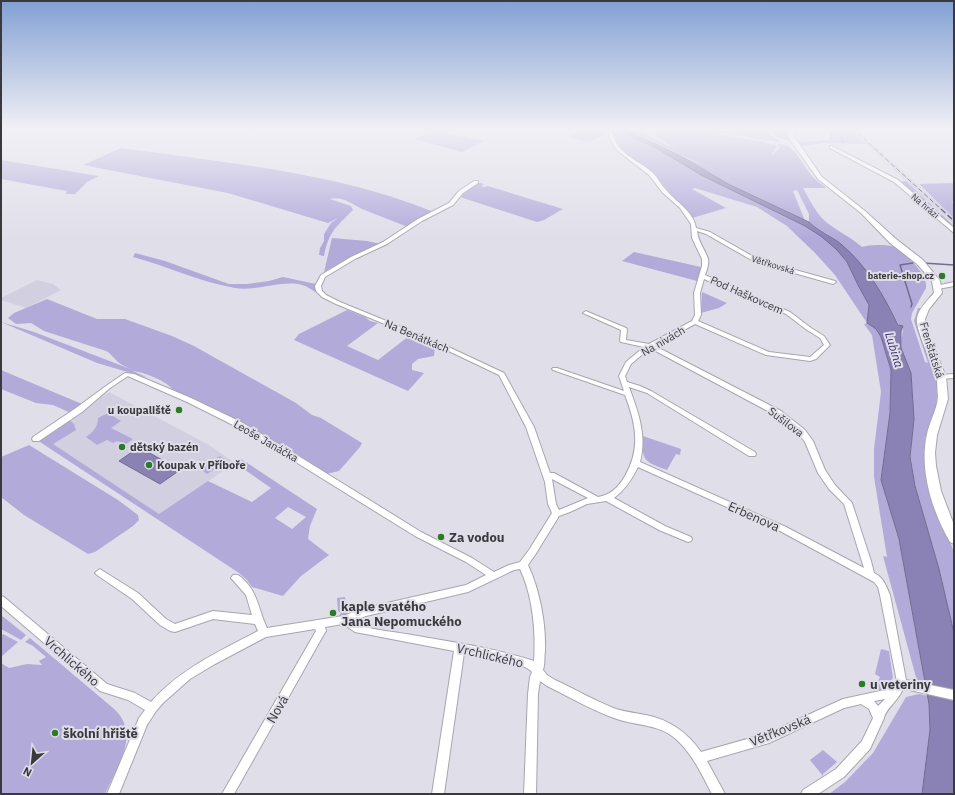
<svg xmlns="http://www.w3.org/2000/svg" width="955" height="795" viewBox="0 0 955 795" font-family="'IBM Plex Sans',sans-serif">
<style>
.built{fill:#d2d0e0}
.green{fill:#b2abda;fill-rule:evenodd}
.water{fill:#8a81b4;stroke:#726c91}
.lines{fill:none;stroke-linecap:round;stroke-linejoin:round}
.stream-far1{stroke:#726c91;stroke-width:1}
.stream{stroke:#726c91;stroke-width:1.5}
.minor-casing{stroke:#a7a6af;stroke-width:2}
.secondary-casing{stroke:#a7a6af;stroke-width:2}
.minor{fill:#fff;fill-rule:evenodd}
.secondary{fill:#fff;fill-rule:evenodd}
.rail-far1{stroke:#4e4e53;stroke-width:1;stroke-dasharray:5 2.5;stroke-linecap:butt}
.rail{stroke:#4e4e53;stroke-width:1.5;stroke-dasharray:6 3;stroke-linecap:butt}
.poi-dot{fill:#2c7c26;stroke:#e0dee9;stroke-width:1.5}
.labels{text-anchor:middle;stroke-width:4;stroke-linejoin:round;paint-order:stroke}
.far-street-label{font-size:9px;fill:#3a3a3e;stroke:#e0dee9}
.far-poi-label{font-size:9px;font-weight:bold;fill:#3a3a3e;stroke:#e0dee9;text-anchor:end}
.street-label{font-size:11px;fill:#3a3a3e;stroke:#e0dee9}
.poi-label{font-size:11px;font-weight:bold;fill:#3a3a3e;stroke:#e0dee9;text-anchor:start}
.water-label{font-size:12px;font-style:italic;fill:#413171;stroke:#e0dee9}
.near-street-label{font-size:13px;fill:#3a3a3e;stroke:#e0dee9}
.near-poi-label{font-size:13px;font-weight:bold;fill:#3a3a3e;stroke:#e0dee9;text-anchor:start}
</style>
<rect width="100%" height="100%" fill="#e0dee9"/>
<path class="built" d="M 849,128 L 855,128 L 932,198 L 954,198 L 954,225 Z
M 37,280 L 53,284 L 61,290 L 26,308 L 1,300 L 1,298 Z
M 109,392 L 209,445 L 235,463 L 155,517 L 37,440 Z"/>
<path class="green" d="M 606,128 L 613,128 L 658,149 L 701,175 L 805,226 L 822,237 L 837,250 L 847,262 L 858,285 L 869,305 L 867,323 L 876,329 L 881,337 L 891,370 L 890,413 L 881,480 L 899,539 L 925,683 L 917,681 L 883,556 L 887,557 L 874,477 L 874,449 L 881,392 L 872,335 L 864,324 L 867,323 L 835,275 L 815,253 L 787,226 L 757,207 L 695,188 L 692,189 L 726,208 L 692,218 L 653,173 L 621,150 L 615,143 L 611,133 Z
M 621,128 L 634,128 L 675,149 L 653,134 L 688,130 L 760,141 L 777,146 L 771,156 L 780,148 L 778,144 C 795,144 802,164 811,175 C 816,180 821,184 826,188 L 803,188 C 810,200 815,212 826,222 C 837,231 851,237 862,247 C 869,245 887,244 894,247 C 905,253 928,274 926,288 L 912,313 L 911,319 L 925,362 L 928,363 L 914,321 L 918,308 L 921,308 L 918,315 L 919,327 L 938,383 L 936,407 L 925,439 L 925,461 L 935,505 L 954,552 L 954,633 L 939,569 L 915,486 L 910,457 L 914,419 L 911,373 L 901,348 L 903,326 L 899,325 C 882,293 864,265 837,241 C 829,233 817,231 809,222 L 809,214 L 797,190 L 793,191 L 805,221 L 728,184 L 681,156 L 713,169 Z
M 688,128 L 740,128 L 760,133 L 767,132 L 781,142 L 749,138 L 749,137 Z
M 769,128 L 788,128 L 785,134 L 791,141 L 777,137 Z
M 831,128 L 847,128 L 867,144 L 823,143 L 801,146 L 797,142 L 829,140 Z
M 433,131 L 484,141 L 462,152 L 415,139 Z
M 608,132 L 590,142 L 569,137 L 579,133 Z
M 121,148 C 227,163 335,172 434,212 L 408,227 L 362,209 C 352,204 342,196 330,199 L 351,206 L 353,210 C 336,227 329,231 324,256 L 319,255 L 320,248 L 324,241 L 324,234 L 331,223 L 338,218 L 328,223 L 228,193 L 83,165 Z
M 1,160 L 99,176 L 87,182 L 75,194 L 66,194 L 67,191 L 1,179 Z
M 906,181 L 954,226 L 937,215 L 899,182 Z
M 477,182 L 484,184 L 481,186 L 484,187 L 488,186 L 563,209 L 544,220 L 537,222 L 460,197 Z
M 952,183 L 954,184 L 954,201 L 951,201 L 954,204 L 954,218 L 919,184 Z
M 332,238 L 367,241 L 381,244 L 351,257 L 324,272 Z
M 634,252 L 701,267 L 697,281 L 622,261 Z
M 135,253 L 165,261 L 229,284 L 247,284 L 269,281 L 283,277 L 316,284 L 315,292 C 311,289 306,286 302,285 C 284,279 255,292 235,288 C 200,282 167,266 133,257 Z
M 702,292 L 727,303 L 719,308 L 701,313 Z
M 47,299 L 97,319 L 125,319 L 172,336 L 194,346 L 296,403 L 312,415 L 321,418 L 362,443 L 360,447 L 339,471 L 326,474 L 245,425 L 172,389 C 167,381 143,372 133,371 L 148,378 L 97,363 L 1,322 L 34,332 L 133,370 C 127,367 120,365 116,360 C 112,356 111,354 106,351 L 44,331 L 31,323 L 16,324 L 8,318 L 14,313 Z
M 347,310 L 365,317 L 370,321 L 378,323 L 347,346 L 378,360 L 409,336 L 435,347 L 434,356 L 418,359 L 412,364 L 412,370 L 424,373 L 408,391 L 294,340 L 299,334 Z
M 1,370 L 82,404 L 71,413 L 53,405 L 36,403 L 1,389 Z
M 108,413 L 121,421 L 111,428 L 133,439 L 126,444 L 117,441 L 113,443 L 107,440 L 97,445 L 86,437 C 93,432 98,427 98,418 Z
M 68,419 L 74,424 L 76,430 L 53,444 L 159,514 L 208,481 L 252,502 L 271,488 L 235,463 L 241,459 L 317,509 L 310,526 L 308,539 L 329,555 L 301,576 L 283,596 L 252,587 L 247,580 L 239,573 L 37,440 ZM 288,507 L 306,517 L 292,529 L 275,518 Z
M 643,436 L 681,449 L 680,455 L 676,454 L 667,470 C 645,462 641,461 643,436 Z
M 29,445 L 118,500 L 138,515 L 139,520 L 133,526 L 95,552 L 88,554 L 24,515 L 1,497 L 1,457 Z
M 220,456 L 227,461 L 207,474 L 200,469 Z
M 345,597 L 347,615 L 335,618 L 336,616 L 339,616 L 341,613 L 338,611 L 337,598 Z
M 1,615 L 26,635 L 21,640 L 1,629 Z
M 3,634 L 18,642 L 1,657 L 1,636 Z
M 30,638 L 113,708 C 142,733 117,766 105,794 L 1,794 L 1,663 L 9,668 L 27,664 L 42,665 L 39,661 L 46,657 L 33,646 L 25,642 Z
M 881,649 L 889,651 L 893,678 L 880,691 L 875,688 L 880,677 L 875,674 Z
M 919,694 L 928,696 C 934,727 928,763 922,794 L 829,794 L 845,782 L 873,753 L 906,697 Z
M 823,750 L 837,762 L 823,774 L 823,776 L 810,760 Z"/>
<path class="water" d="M 613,128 L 621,128 L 681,156 L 728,184 L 809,222 C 819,232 832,236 842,245 C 867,266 884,296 898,325 L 903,326 L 901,331 L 901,348 L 911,373 L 914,419 L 910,457 L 915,486 L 939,569 L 954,633 L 954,794 L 922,794 L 930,730 L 929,704 L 899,539 L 881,480 L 890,413 L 891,370 L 881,337 L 876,329 L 867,323 L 869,305 L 858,285 L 847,262 L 837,250 L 822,237 L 805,226 L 701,175 L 658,149 Z
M 139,447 L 180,470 L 160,484 L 119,461 Z"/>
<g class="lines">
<path class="stream-far1" d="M 838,128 L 843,142"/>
<path class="stream" d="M 923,263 L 954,265
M 911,307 L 912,304 L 900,265 L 913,263"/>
<g class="minor-casing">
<path id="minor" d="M 602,128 C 615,128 613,142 621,149 C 630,159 643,164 653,173 C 658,178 661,185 666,190 C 676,202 694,212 696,228 L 710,232 L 759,260 L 835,281 L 836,282 L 833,284 L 755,262 L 706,234 L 697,231 C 698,242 705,249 708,259 C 709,264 707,270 705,275 L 790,312 L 811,328 L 824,336 L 830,345 L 816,359 L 810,361 L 766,355 L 695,324 L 655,346 L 781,411 L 805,430 L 813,441 L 825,470 L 835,485 L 852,503 L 871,561 L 874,573 C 884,578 886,586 890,595 L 906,680 L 954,690 L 954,700 L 901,688 L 902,691 C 898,700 885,710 884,718 L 870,749 L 844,777 L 818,794 L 801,794 L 803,790 L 836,769 L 862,741 L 873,718 L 869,709 L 861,704 L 844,708 L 769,743 L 707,761 L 725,794 L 712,794 C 702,775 693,755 677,740 C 660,724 638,726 617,719 C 593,711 570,697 547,686 L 540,681 L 538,694 L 536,794 L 524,794 L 528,694 L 530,677 L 532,672 C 522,660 480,656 464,653 L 444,794 L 432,794 L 454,651 L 355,632 L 343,624 L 325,627 L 326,631 L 324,634 L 234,794 L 222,794 L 316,631 L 315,629 L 266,637 L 215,664 L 190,679 L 163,703 L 156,711 L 147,725 L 119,794 L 107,794 L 139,718 L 145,710 L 128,700 L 100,691 L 1,606 L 1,596 L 4,597 L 107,684 L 135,693 L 151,702 C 180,669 220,651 258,631 L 255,624 L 213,619 L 175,632 L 170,631 L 160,625 L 132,599 L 97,575 L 95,573 L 97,571 L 100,569 L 103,571 L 138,593 L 166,619 L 175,624 L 213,611 L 252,615 L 246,595 L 231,578 L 233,575 C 238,574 240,576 244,580 C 258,593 259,612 267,628 L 343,616 L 365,608 L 466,585 L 486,575 L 466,562 L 415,536 L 286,456 L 235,426 L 187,402 L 130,377 L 128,376 L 110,388 L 82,412 L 39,441 L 33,441 L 32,439 L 33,437 L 76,408 L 106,386 L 125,373 L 134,374 L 191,398 L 241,422 L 292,452 L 421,532 L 472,558 L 494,572 L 509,565 L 520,562 L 529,550 L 552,513 L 548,504 L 545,482 L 526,427 L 499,375 L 436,345 L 336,304 L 322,297 L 316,291 L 315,286 L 321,275 L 351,257 L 383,242 L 418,219 L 449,203 L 459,191 L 474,181 L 478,181 L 478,183 L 463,193 L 453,205 L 422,221 L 387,244 L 355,259 L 325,277 L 321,286 L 322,291 L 326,295 L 340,302 L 440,343 L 504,373 L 534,427 L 550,473 L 554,473 L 598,497 C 610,495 619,487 625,476 C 641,448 636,424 625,395 L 553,370 L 552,369 L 553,368 L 557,368 L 624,391 L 619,376 L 626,362 L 644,347 L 621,342 L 620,341 L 621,330 L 583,313 L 586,311 L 588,312 L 626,328 L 627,329 L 626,340 L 649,344 L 692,321 L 695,315 L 694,293 L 702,266 L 702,259 L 692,238 L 691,224 L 680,208 L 663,193 L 649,175 L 618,151 L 612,143 L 608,133 ZM 704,279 L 786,314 L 807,330 L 820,338 L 824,345 L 810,357 L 769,352 L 698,321 L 701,315 L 700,293 ZM 650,348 L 775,415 L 799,434 L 805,442 L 818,473 L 829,489 L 844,504 L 864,568 L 786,527 L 640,462 C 647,434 638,412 629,387 L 647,393 L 749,456 L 755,456 L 756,454 L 755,452 L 651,391 L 640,386 L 627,382 L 625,376 L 631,364 ZM 638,467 L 780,531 L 874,582 L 878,587 L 880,595 L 898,687 L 843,699 L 768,733 L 701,752 C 687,732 670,720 646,715 C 636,713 626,712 616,709 C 595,701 575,689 555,680 L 547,675 L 543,670 C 545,664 544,658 545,651 C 546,624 540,591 528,565 L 535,555 L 559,516 L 570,512 L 587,504 L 606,501 L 659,530 L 688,542 L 691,541 L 692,539 L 691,537 L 665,526 L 614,498 C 625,490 632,479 638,467 ZM 552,479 L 588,498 L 559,510 L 556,504 ZM 520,569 C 533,596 536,632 534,661 C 492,647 449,642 406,634 C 390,631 365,630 352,621 L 366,616 L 468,592 L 514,570 ZM 885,699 L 878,706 L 874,701 Z
M 830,146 L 832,146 L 898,180 L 954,228 L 954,233 L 894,182 L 830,148 Z
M 954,282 L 954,286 L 938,289 L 935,287 L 936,286 Z
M 954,374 L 954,378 L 941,379 L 938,377 L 941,375 Z"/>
</g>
<g class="secondary-casing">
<path id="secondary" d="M 789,128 L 795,128 L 793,133 L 795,138 L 822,177 L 865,211 L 896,239 L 923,260 L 940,281 L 942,293 L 929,309 L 925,319 L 927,330 L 946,377 L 948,399 L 937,435 L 935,453 L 936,466 L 941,491 L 954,525 L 954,544 L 950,542 C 932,511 919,470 927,434 C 929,423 938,407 938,396 C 937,390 938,382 936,375 C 932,363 915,329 917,318 C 919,308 928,300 934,293 L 932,281 L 917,264 L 890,243 L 861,213 L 818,179 L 789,138 L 787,133 Z"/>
</g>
<use href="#minor" class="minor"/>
<use href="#secondary" class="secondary"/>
<path class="rail-far1" d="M 852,128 L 942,210"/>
<path class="rail" d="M 941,209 L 954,221"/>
</g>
<linearGradient id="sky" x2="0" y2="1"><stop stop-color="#82a0d3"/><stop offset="0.54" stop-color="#f1f0f5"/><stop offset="1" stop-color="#f1f0f5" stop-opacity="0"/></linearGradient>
<rect width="955" height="239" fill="url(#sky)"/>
<g class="poi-dot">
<circle cx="942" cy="276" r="4"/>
<circle cx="179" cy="410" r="4"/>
<circle cx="122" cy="447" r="4"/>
<circle cx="149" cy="465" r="4"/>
<circle cx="441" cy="537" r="4"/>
<circle cx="333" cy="613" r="4"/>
<circle cx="862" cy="684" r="4"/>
<circle cx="55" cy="733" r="4"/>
</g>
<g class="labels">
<g class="far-street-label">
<text transform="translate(925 206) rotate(40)" y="3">Na hrázi</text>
<text transform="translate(773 265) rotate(17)" y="3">Větřkovská</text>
</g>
<g class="far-poi-label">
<text x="934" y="279">baterie-shop.cz</text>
</g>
<g class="street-label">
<text transform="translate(747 295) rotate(24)" y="4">Pod Haškovcem</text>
<text transform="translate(417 336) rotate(23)" y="4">Na Benátkách</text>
<text transform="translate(663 341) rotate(-30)" y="4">Na nivách</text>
<text transform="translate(932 350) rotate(73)" y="4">Frenštátská</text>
<text transform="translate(786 422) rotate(37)" y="4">Sušilova</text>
<text transform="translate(266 441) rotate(30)" y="4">Leoše Janáčka</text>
</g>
<g class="poi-label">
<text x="171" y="414" text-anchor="end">u koupaliště</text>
<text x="130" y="451">dětský bazén</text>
<text x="157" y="469">Koupak v Příboře</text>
</g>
<g class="water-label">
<text transform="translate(894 350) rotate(73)" y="4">Lubina</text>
</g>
<g class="near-street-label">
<text transform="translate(754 516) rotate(24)" y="5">Erbenova</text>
<text transform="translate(490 655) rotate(13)" y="5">Vrchlického</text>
<text transform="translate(72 661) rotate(41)" y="5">Vrchlického</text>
<text transform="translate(277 709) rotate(-60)" y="5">Nová</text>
<text transform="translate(780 730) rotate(-22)" y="5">Větřkovská</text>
</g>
<g class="near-poi-label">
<text x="449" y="542">Za vodou</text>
<text x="341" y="611">kaple svatého<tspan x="341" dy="15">Jana Nepomuckého</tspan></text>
<text x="870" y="689">u veteriny</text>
<text x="63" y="738">školní hřiště</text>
</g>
</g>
<rect width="955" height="795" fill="none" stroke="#3a3a3e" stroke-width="4"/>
<g transform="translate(32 763) rotate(207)" stroke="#e0dee9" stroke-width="3" paint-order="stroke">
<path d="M0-3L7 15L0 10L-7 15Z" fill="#3a3a3e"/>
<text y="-6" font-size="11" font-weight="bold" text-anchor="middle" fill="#3a3a3e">N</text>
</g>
</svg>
